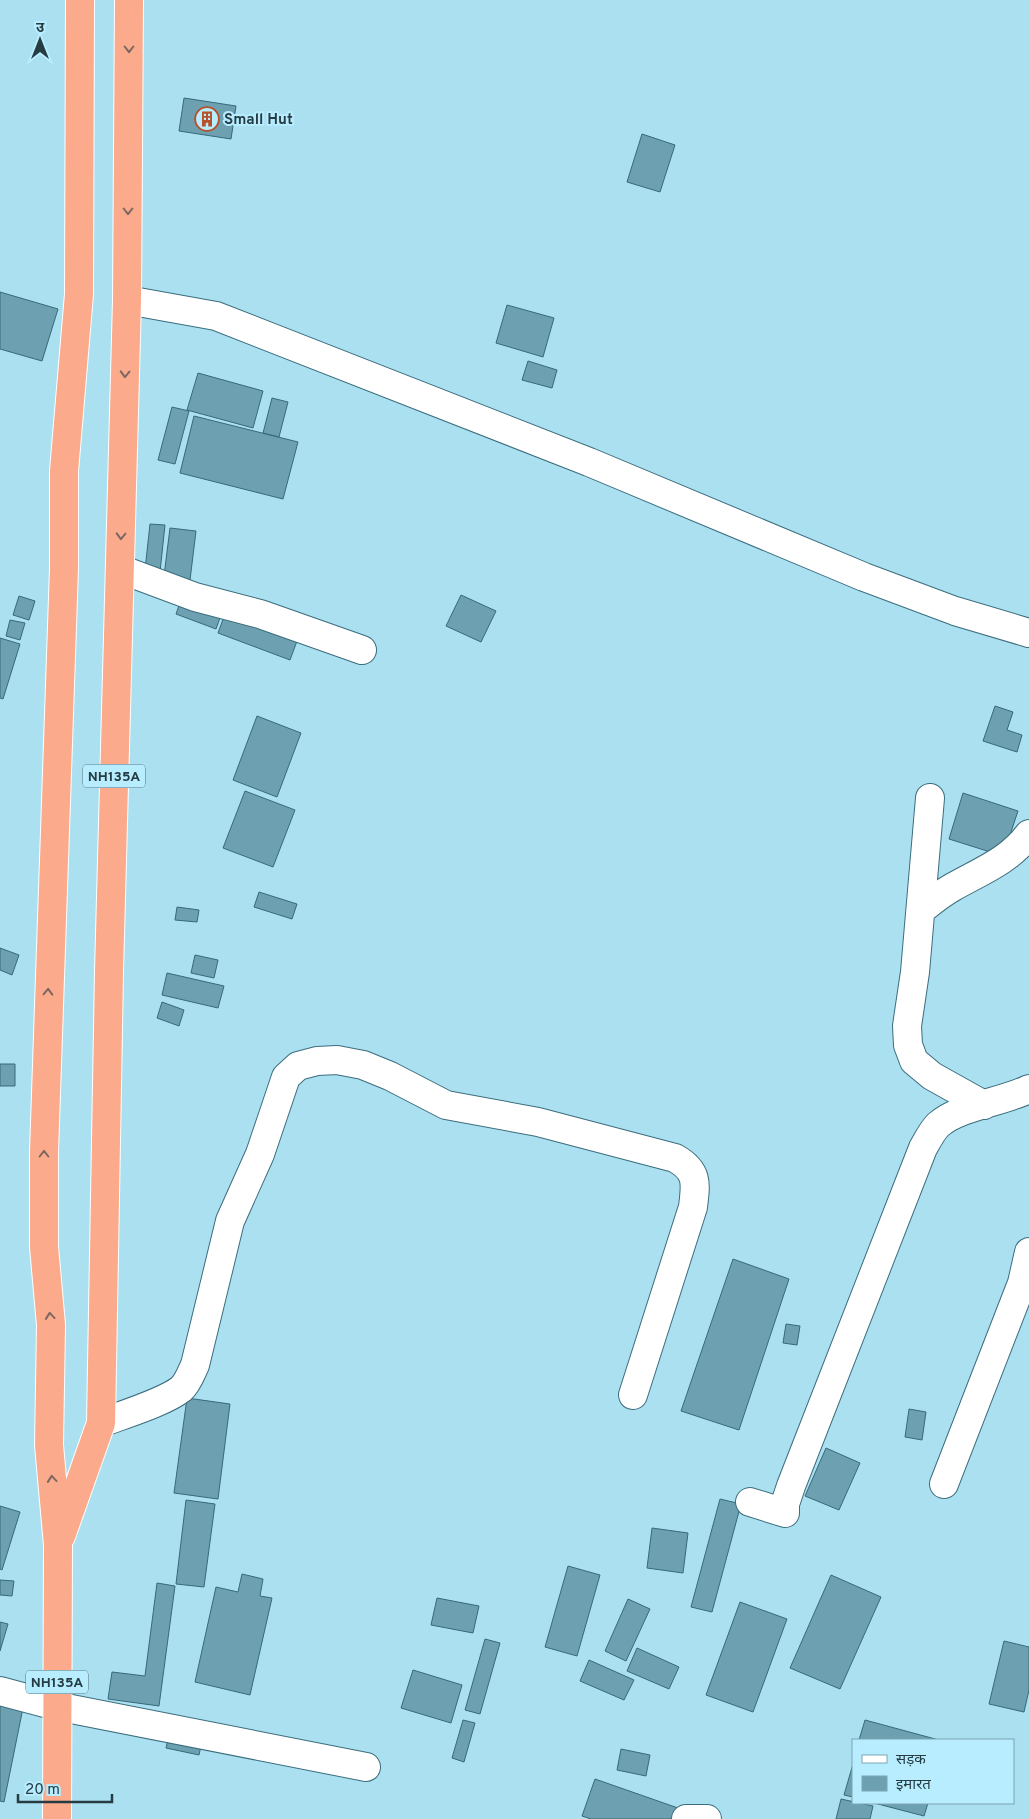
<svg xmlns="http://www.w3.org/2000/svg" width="1029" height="1819" viewBox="0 0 1029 1819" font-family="Overpass,'Noto Sans Devanagari',sans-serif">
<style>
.building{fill:#6da1b1;stroke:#376a79}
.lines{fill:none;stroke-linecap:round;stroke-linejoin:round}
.minor-casing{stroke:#3b6d7d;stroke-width:30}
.trunk-casing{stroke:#fff;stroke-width:30}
.minor{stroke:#fff;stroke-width:28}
.trunk{stroke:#fcaa8c;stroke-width:28}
.oneway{stroke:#7c6860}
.labels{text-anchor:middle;stroke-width:4;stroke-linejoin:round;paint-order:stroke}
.shield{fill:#b7edff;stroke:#52717b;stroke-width:1}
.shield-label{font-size:14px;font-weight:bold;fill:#263c43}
.poi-label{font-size:15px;font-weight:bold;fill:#263c43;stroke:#b7edff;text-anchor:start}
</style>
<rect width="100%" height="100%" fill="#abe0f1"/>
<path class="building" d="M 184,98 L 236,106 L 231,139 L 179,131 Z
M 642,134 L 675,145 L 660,192 L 627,182 Z
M 0,292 L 58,309 L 42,361 L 0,349 Z
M 507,305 L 554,318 L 543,357 L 496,343 Z
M 528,361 L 557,370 L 552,388 L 522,380 Z
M 198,373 L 263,391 L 253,428 L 187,410 Z
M 272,398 L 288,402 L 279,437 L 263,433 Z
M 172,407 L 189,411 L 175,464 L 158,460 Z
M 194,416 L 298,442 L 283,499 L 180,473 Z
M 150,524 L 165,525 L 160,572 L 145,570 Z
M 170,528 L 196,531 L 190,580 L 164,576 Z
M 461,595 L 496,611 L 481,642 L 446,626 Z
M 19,596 L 35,601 L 29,620 L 13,615 Z
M 181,600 L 221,615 L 216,629 L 176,614 Z
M 225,614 L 297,641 L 290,660 L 218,633 Z
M 10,620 L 25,623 L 20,640 L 6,636 Z
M 0,638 L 20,644 L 3,699 L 0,698 Z
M 995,706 L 1013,712 L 1007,730 L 1022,735 L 1017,752 L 983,741 Z
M 257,716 L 301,733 L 277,797 L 233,780 Z
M 245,791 L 295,810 L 273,867 L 223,848 Z
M 963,793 L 1018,811 L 1003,856 L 949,839 Z
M 259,892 L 297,904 L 292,919 L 254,907 Z
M 177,907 L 199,910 L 197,922 L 175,920 Z
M 0,948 L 19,955 L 12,975 L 0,970 Z
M 195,955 L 218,960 L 214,978 L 191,973 Z
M 167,973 L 224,986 L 218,1008 L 162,995 Z
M 162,1002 L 184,1010 L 179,1026 L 157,1018 Z
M 0,1064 L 15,1064 L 15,1086 L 0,1086 Z
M 733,1259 L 789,1279 L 739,1430 L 681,1411 Z
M 786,1324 L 800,1326 L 797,1345 L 783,1343 Z
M 187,1398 L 230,1404 L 218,1499 L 174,1493 Z
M 909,1409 L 926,1412 L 922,1440 L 905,1437 Z
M 826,1448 L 860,1463 L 839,1510 L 805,1496 Z
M 720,1499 L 741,1504 L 712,1612 L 691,1607 Z
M 186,1500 L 215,1504 L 204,1587 L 176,1584 Z
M 0,1506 L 20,1512 L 2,1570 L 0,1569 Z
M 652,1528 L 688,1533 L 683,1573 L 647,1568 Z
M 568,1566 L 600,1575 L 577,1656 L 545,1647 Z
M 242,1574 L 263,1579 L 260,1596 L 272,1598 L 250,1695 L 195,1682 L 216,1587 L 238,1592 Z
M 831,1575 L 881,1597 L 840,1689 L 790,1668 Z
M 0,1580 L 14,1581 L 12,1596 L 0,1595 Z
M 157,1583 L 175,1586 L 159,1706 L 108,1699 L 112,1672 L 145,1676 Z
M 437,1598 L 479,1606 L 473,1633 L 431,1625 Z
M 628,1599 L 650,1609 L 626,1661 L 605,1651 Z
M 740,1602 L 787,1619 L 753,1712 L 706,1695 Z
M 0,1622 L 8,1624 L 0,1651 Z
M 485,1639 L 500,1643 L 480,1714 L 465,1710 Z
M 1004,1641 L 1029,1647 L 1029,1690 L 1024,1712 L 989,1704 Z
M 637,1648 L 679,1667 L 669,1689 L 627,1671 Z
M 589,1660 L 634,1680 L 624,1700 L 580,1681 Z
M 413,1670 L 462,1685 L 451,1723 L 401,1708 Z
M 0,1698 L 24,1703 L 4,1802 L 0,1801 Z
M 463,1720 L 475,1723 L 464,1762 L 452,1758 Z
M 865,1720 L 939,1740 L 859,1740 Z
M 169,1735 L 202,1741 L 199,1755 L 166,1748 Z
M 621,1749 L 650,1755 L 646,1776 L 617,1770 Z
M 853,1764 L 853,1797 L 844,1795 Z
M 595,1779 L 678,1808 L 674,1819 L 591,1819 L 582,1816 Z
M 841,1799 L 873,1806 L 870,1819 L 836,1819 Z
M 874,1803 L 928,1803 L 924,1816 Z"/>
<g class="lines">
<g class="minor-casing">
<path id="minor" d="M 127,300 L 216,316 L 589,462 L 864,577 L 955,611 L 1029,633
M 120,569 L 195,597 L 260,614 L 362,650
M 930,798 L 915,972 L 907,1026 L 908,1045 L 914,1061 L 932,1076 L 984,1105
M 921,910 C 931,902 942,893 953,887 C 981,871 1009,861 1029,834
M 101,1423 C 122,1415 165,1402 181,1389 C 188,1383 191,1373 195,1365 L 230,1221 L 260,1154 L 286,1077 L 298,1066 L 317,1061 L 337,1060 L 363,1065 L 390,1076 L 446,1105 L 538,1122 L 675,1158 C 698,1171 696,1183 693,1207 L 633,1395
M 944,1484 L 1022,1283 L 1029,1252
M 750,1502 L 785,1513 L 785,1504 L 791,1486 L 923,1148 C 927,1141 932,1131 938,1125 C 959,1106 1003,1102 1029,1089
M 0,1691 L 56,1706 L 366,1767
M 686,1819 L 707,1819"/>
</g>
<g class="trunk-casing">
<path id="trunk" d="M 61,1536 L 101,1423 L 109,972 L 127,300 L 129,0
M 57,1819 L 58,1545 L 49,1445 L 51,1325 L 44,1247 L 44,1152 L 64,568 L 64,471 L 79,294 L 80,0"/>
</g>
<use href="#minor" class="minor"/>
<use href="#trunk" class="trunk"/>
</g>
<defs><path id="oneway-chevron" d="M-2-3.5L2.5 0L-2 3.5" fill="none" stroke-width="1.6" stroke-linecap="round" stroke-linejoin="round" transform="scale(1.25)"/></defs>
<g class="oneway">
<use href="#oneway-chevron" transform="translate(129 49) rotate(90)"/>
<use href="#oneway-chevron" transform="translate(128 211) rotate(90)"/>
<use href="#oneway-chevron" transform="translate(125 374) rotate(92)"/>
<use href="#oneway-chevron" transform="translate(121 536) rotate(92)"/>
<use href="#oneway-chevron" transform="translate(48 992) rotate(-88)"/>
<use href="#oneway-chevron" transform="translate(44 1154) rotate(-90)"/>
<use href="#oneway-chevron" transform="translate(50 1316) rotate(-95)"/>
<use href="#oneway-chevron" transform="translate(52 1479) rotate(-95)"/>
</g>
<defs>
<g id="building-ring" transform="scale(1.25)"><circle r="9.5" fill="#b7edff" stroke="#b8502a" stroke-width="1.5"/><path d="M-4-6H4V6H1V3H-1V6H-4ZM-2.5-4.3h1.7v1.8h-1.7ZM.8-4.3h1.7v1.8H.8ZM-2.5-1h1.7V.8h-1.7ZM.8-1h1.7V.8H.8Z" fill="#b8502a"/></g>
</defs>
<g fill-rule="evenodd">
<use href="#building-ring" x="207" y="119"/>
</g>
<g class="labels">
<g class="shield">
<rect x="83" y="764.5" width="62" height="23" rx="4"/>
<rect x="26" y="1670.5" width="62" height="23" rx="4"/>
</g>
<g class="shield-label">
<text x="114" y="781">NH135A</text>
<text x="57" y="1687">NH135A</text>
</g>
<g class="poi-label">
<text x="224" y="124">Small Hut</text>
</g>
</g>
<rect x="852" y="1739" width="162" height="65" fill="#b7edff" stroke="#7da6b4"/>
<rect x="862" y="1755" width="25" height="8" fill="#ffffff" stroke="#7da6b4"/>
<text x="896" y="1764" font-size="15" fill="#263c43">सड़क</text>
<rect x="862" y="1776" width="25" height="15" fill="#6da1b1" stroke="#7da6b4"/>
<text x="896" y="1789" font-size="15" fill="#263c43">इमारत</text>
<g transform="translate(40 40)" stroke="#b7edff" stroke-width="4" paint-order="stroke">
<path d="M0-4L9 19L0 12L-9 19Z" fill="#263c43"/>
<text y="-8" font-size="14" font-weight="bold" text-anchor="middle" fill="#263c43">उ</text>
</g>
<path d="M18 1794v8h94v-8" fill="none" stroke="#263c43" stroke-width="2.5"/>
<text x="25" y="1794" font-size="15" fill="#263c43" stroke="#b7edff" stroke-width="4" paint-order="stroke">20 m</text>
</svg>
